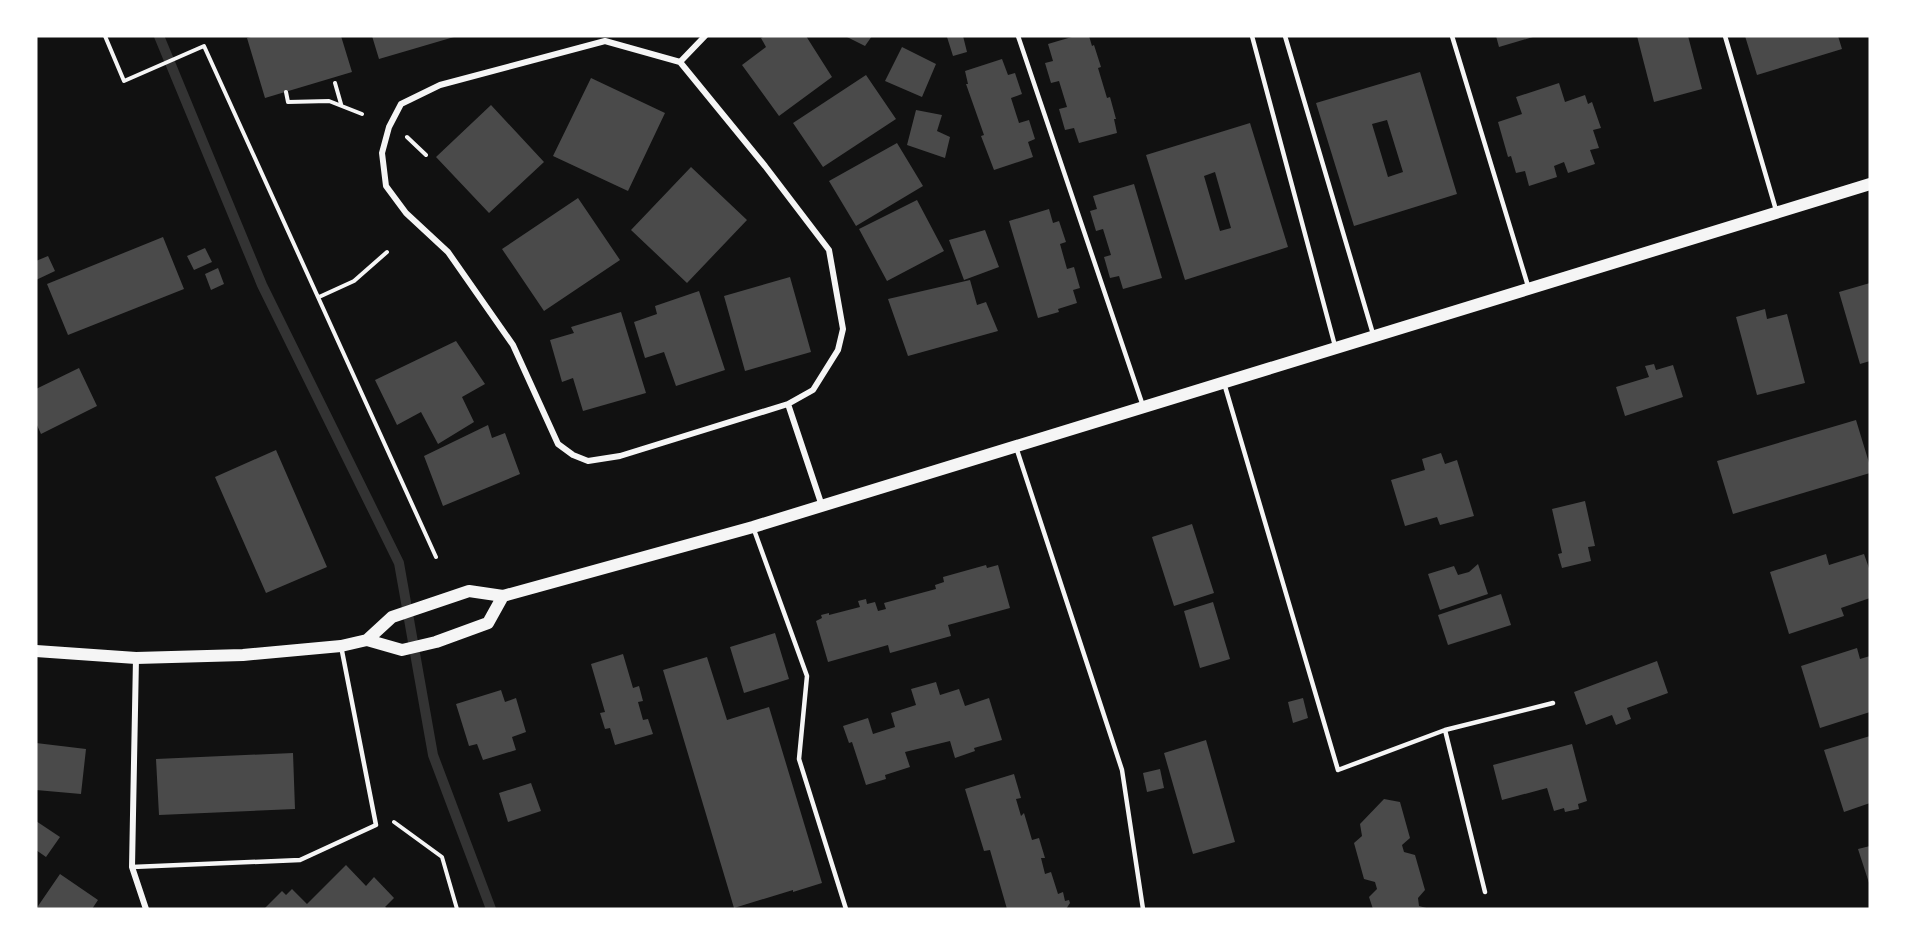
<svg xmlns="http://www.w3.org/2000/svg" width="1906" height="945" viewBox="0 0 1906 945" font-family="Cabin,sans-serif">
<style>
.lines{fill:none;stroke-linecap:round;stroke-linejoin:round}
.stream{stroke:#333;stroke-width:10}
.building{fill:#4a4a4a;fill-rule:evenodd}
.path{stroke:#f5f5f5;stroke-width:4}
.service{stroke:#f5f5f5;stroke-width:4.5}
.minor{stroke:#f5f5f5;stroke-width:6}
.secondary{stroke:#f5f5f5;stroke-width:12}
</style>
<rect width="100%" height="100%" fill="#111"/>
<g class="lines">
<path class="stream" d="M 159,36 L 262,285 L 399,563 L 433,755 L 491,909"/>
</g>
<path class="building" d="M 254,36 L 341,36 L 352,72 L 265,98 L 247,38 Z
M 372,36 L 453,36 L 454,37 L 379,59 Z
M 765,36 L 806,36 L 832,77 L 779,116 L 742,65 L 766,47 L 761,38 Z
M 845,36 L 872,36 L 865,46 Z
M 952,36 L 963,36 L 967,52 L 953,56 L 947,37 Z
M 1075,36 L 1089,36 L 1092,46 L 1094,45 L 1101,67 L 1098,68 L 1107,98 L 1110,97 L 1116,119 L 1114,119 L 1117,133 L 1079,143 L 1074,128 L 1065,130 L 1059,109 L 1067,107 L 1059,81 L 1051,83 L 1045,63 L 1053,61 L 1048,44 Z
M 1496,36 L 1533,36 L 1533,37 L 1499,47 Z
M 1637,36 L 1688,36 L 1702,89 L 1654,102 Z
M 1745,36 L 1838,36 L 1842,49 L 1757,75 Z
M 902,47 L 936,64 L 922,97 L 885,81 Z
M 1002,59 L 1008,75 L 1015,73 L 1022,94 L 1011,98 L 1019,123 L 1029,120 L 1035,139 L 1028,142 L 1033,157 L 994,170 L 981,136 L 984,135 L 966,84 L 968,84 L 965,71 Z
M 1420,72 L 1457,194 L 1354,226 L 1316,103 ZM 1387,120 L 1403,172 L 1388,177 L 1372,124 Z
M 866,75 L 896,119 L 823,167 L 793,123 Z
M 591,78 L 665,113 L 628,191 L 553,156 Z
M 1559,83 L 1565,102 L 1585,95 L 1588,104 L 1592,102 L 1601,128 L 1593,130 L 1599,148 L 1590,150 L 1595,164 L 1568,173 L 1564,162 L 1554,166 L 1557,177 L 1529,186 L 1525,171 L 1516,173 L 1511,156 L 1508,157 L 1498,122 L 1522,114 L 1516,97 Z
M 491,105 L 544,162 L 489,213 L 436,157 Z
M 916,110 L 942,115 L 937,131 L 950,137 L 945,158 L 907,145 Z
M 1250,123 L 1288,247 L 1185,280 L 1146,155 ZM 1215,172 L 1231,228 L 1220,231 L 1204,176 Z
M 897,143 L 923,186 L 856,226 L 829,181 Z
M 691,167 L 747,220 L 687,283 L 631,230 Z
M 1134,184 L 1162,278 L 1123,289 L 1119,276 L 1110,278 L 1104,257 L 1111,255 L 1103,229 L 1096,231 L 1090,211 L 1097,209 L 1093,196 Z
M 578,198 L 620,260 L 544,311 L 502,249 Z
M 917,200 L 944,251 L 887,281 L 859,229 Z
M 1049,209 L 1053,223 L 1059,221 L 1066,242 L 1060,244 L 1067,269 L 1074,267 L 1080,288 L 1073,290 L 1077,303 L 1058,309 L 1059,312 L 1038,318 L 1009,221 Z
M 985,230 L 999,267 L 964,280 L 949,240 Z
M 163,237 L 184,289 L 68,335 L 47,284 Z
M 205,248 L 212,262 L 194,270 L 187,256 Z
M 48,256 L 55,271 L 36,280 L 36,261 Z
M 218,268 L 224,284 L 211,290 L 205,274 Z
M 790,277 L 811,352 L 745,371 L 724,296 Z
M 970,280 L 977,305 L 986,302 L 998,331 L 908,356 L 888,299 Z
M 1870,283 L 1870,361 L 1860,364 L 1839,292 Z
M 699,291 L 725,370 L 676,386 L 664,352 L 645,358 L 634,322 L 657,314 L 655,306 Z
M 1765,309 L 1767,319 L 1787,314 L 1805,383 L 1757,395 L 1736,317 Z
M 621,312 L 646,393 L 583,411 L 573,378 L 562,382 L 550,340 L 574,333 L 571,327 Z
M 456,341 L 485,384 L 462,397 L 474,422 L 438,444 L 421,412 L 397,425 L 375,380 Z
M 1654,364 L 1656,370 L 1673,365 L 1683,397 L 1625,416 L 1616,387 L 1649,377 L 1645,366 Z
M 79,368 L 97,406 L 41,434 L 36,423 L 36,389 Z
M 1856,420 L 1870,466 L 1870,473 L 1733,514 L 1717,461 Z
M 488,425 L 492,438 L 505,433 L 520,474 L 443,506 L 424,456 Z
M 276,450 L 327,567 L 266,593 L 215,477 Z
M 1441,453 L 1445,464 L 1457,460 L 1474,516 L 1440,525 L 1437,517 L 1405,526 L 1391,480 L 1425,470 L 1422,459 Z
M 1585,501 L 1595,546 L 1588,547 L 1591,561 L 1562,568 L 1558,554 L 1562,553 L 1552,509 Z
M 1192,524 L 1214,593 L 1174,606 L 1152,537 Z
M 1826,554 L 1829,565 L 1864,554 L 1870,571 L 1870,598 L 1841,608 L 1844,616 L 1789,634 L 1770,572 Z
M 1478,564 L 1488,594 L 1440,610 L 1428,574 L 1454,566 L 1458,575 L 1469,572 Z
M 986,565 L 987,568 L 998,565 L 1010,608 L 948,625 L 951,636 L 890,653 L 888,645 L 828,662 L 816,621 L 822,618 L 821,615 L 829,613 L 829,615 L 860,607 L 858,601 L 866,599 L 867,604 L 875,602 L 878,611 L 886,609 L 884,603 L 936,589 L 935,585 L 944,582 L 943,577 Z
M 1501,594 L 1511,625 L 1448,645 L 1438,615 Z
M 1213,602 L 1230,659 L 1200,668 L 1184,611 Z
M 775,633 L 789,679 L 744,693 L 730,647 Z
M 1857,648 L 1860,659 L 1870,656 L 1870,712 L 1820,728 L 1801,666 Z
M 623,654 L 633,688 L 639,686 L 643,701 L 638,702 L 643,720 L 648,719 L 653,734 L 615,745 L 610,728 L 605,729 L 600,713 L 605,712 L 591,664 Z
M 707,657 L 727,720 L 769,707 L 822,883 L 793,892 L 793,890 L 734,908 L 663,670 Z
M 1657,661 L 1668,693 L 1627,708 L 1631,719 L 1616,725 L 1612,715 L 1586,725 L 1574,692 Z
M 936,682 L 940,695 L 959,689 L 965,706 L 989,698 L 1002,740 L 974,748 L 975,751 L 955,758 L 950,741 L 905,752 L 910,767 L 885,775 L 886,779 L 866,785 L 852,742 L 849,743 L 843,726 L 868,718 L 873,734 L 895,727 L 891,713 L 916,705 L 911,689 Z
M 501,690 L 505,702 L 516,698 L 526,732 L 512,737 L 516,750 L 483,760 L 477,744 L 469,746 L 456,704 Z
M 1303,698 L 1308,718 L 1293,723 L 1288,702 Z
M 1870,736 L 1870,803 L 1844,812 L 1824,750 Z
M 1206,740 L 1235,842 L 1193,854 L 1164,753 Z
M 36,743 L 86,749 L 81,794 L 36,790 Z
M 1572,744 L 1587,801 L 1578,804 L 1579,809 L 1565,812 L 1564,808 L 1554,811 L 1547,788 L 1502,800 L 1493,765 Z
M 293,753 L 295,809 L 159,815 L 156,759 Z
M 1160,769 L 1164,788 L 1147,792 L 1143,773 Z
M 1014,774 L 1021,798 L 1016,799 L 1021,816 L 1024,813 L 1032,840 L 1039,838 L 1045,858 L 1041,858 L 1045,874 L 1051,872 L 1058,894 L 1063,892 L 1065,901 L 1069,900 L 1070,903 L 1066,909 L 1007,909 L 990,850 L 984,851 L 965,789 Z
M 531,783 L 541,811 L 508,822 L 499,793 Z
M 1384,799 L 1400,802 L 1410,838 L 1402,845 L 1404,852 L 1415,855 L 1425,890 L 1418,898 L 1419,906 L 1430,909 L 1373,909 L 1369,897 L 1377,889 L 1375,882 L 1364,879 L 1354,843 L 1362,836 L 1360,824 Z
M 36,821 L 60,837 L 46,857 L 36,850 Z
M 1870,846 L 1870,886 L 1858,849 Z
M 346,865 L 366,886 L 374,877 L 394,898 L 385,907 L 388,909 L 264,909 L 282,891 L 286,895 L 292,889 L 307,904 Z
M 60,874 L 98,900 L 92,909 L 36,909 Z"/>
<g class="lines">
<path class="path" d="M 105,36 L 124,81 L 204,46 L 436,557
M 335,83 L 341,104
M 286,92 L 288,102 L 329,101 L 362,114
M 407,137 L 426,155
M 319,297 L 354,281 L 387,252
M 394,822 L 442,857 L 457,909"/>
<path class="service" d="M 1018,36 L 1143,406
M 1252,36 L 1335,346
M 1285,36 L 1373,334
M 1452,36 L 1528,286
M 1725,36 L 1776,210
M 1224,383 L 1338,770 L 1445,730 L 1485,892
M 1016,447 L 1122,770 L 1143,909
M 753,527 L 807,676 L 799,759 L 846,909
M 1445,730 L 1553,703
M 132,867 L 300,860 L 376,825 L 341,646"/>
<path class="minor" d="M 605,41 L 680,62 L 765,166 L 829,250 L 843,329 L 838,350 L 813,390 L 788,404 L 620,456 L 588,461 L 573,455 L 558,444 L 513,345 L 448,252 L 406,213 L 386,186 L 382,153 L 389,127 L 401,104 L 440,85 Z
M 680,62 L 705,36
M 788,404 L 822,506
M 136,658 L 132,867 L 146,909"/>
<path class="secondary" d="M 367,640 L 392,617 L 469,591 L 503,596 L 753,527 L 1870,184
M 36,651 L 136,658 L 243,655 L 341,646 L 367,640 L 402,650 L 436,642 L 488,623 L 503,596"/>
</g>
<rect width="1906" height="945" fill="none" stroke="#ffffff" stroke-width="75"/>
</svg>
